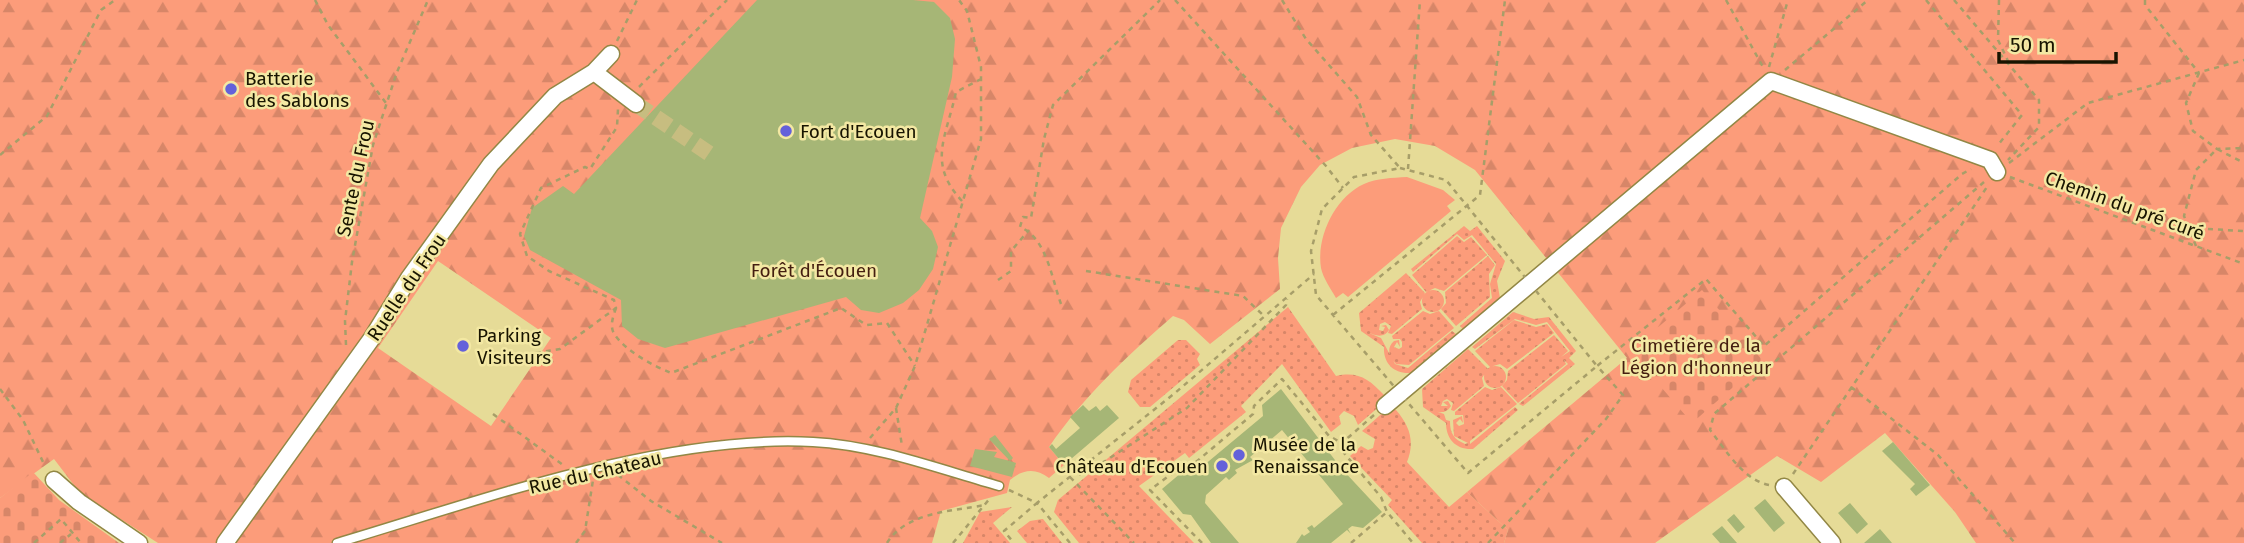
<svg xmlns="http://www.w3.org/2000/svg" width="2244" height="543" viewBox="0 0 2244 543" font-family="'Fira Sans',sans-serif">
<style>
.grass{fill:url(#grass-dots)}
.forest{fill:url(#forest-firs);fill-rule:evenodd}
.cemetery{fill:url(#cemetery-stones)}
.garden{fill:#fc9c7a}
.building{fill:#a6b676}
.lines{fill:none;stroke-linecap:round;stroke-linejoin:round}
.street-tunnel{stroke:#c7bd80;stroke-width:16;stroke-dasharray:16 8;stroke-linecap:butt}
.lane-casing{stroke:#928745;stroke-width:11}
.street-casing{stroke:#928745;stroke-width:19}
.path{stroke:#a79e69;stroke-width:2.5;stroke-dasharray:5 5;stroke-linecap:butt}
.lane{stroke:#fff;stroke-width:8}
.street{stroke:#fff;stroke-width:16}
.poi-dot{fill:#6461da;stroke:#f3e8a3;stroke-width:2.5}
.labels{text-anchor:middle;stroke-width:5;stroke-linejoin:round;paint-order:stroke}
.poi-label{font-size:19px;fill:#181400;stroke:#f3e8a3;text-anchor:start}
.street-label{font-size:19px;fill:#181400;stroke:#f3e8a3}
.park-label{font-size:19px;fill:#441e10;stroke:#f3e8a3}
</style>
<defs>
<pattern id="grass-dots" width="8" height="8" patternUnits="userSpaceOnUse" patternTransform="scale(1.75)"><rect width="8" height="8" fill="#fc9c7a"/><path d="M2 2h.1M6 6h.1" fill="none" stroke="#d78668" stroke-width="1.8" stroke-linecap="round"/></pattern>
<pattern id="forest-firs" width="22" height="20" patternUnits="userSpaceOnUse" patternTransform="scale(1.75)"><rect width="22" height="20" fill="#fc9c7a"/><path d="M5 1l3.5 6h-7zM16 11l3.5 6h-7z" fill="#d78668"/></pattern>
<pattern id="cemetery-stones" width="16" height="16" patternUnits="userSpaceOnUse" patternTransform="scale(1.75)"><rect width="16" height="16" fill="#fc9c7a"/><path d="M2 7V4a2 2 0 0 1 4 0v3zM10 15v-3a2 2 0 0 1 4 0v3z" fill="#d78668"/></pattern>
</defs>
<rect width="100%" height="100%" fill="#e6db97"/>
<path class="grass" d="M 1464,226 L 1470,231 L 1477,226 L 1505,261 L 1497,281 L 1500,298 L 1463,329 L 1460,326 L 1492,298 L 1490,284 L 1496,264 L 1472,235 L 1464,240 L 1457,234 L 1413,272 L 1411,269 Z
M 1457,236 L 1464,242 L 1471,237 L 1487,255 L 1444,291 L 1435,288 L 1426,292 L 1412,275 Z
M 1488,256 L 1495,265 L 1489,274 L 1490,297 L 1456,326 L 1441,309 L 1446,303 L 1445,292 Z
M 1406,273 L 1425,293 L 1420,302 L 1422,309 L 1392,334 L 1388,333 L 1391,326 L 1385,322 L 1380,324 L 1379,330 L 1383,331 L 1385,327 L 1381,326 L 1386,325 L 1389,330 C 1383,339 1375,335 1369,333 L 1381,338 L 1395,364 L 1408,368 L 1452,331 L 1456,334 L 1410,373 C 1394,374 1383,363 1384,347 L 1361,331 L 1359,313 Z
M1422 301a11 11 0 1 1 22 0a11 11 0 1 1-22 0Z
M 1288,307 L 1336,376 C 1358,371 1369,379 1384,395 L 1380,398 L 1382,404 L 1358,425 L 1354,416 L 1344,411 L 1339,416 L 1341,424 L 1331,432 L 1282,364 L 1241,406 L 1246,412 L 1189,458 L 1185,453 L 1139,486 L 1194,543 L 1079,543 L 1054,512 L 1058,500 Z
M 1423,311 L 1430,314 L 1439,311 L 1454,328 L 1409,365 L 1396,364 C 1389,357 1386,348 1394,341 L 1399,340 L 1400,347 L 1397,342 L 1394,347 L 1399,349 L 1402,347 L 1402,342 L 1400,339 L 1393,339 L 1392,336 Z
M 1513,312 L 1534,319 L 1549,317 L 1576,351 L 1569,358 L 1575,364 L 1523,406 L 1519,404 L 1568,364 L 1564,360 L 1566,364 L 1518,403 L 1502,386 L 1507,380 L 1508,371 L 1554,335 L 1568,351 L 1561,357 L 1570,351 L 1547,322 L 1536,325 L 1515,319 L 1475,349 L 1472,347 Z
M 1514,320 L 1536,327 L 1547,324 L 1554,333 L 1507,369 L 1500,364 L 1490,367 L 1475,351 Z
M 1178,340 L 1186,340 L 1200,354 L 1197,359 L 1200,365 L 1150,407 L 1140,407 L 1128,392 L 1131,380 Z
M 1468,349 L 1488,369 L 1482,378 L 1484,386 L 1454,411 L 1451,410 L 1453,403 L 1447,399 L 1443,401 L 1441,406 L 1448,406 L 1443,402 L 1448,401 L 1451,406 C 1446,414 1439,413 1432,410 L 1444,414 L 1446,420 L 1450,421 C 1450,434 1454,439 1465,444 L 1468,443 L 1454,436 L 1453,420 L 1462,416 L 1463,423 L 1460,419 L 1456,423 L 1459,426 L 1464,424 L 1463,415 L 1455,415 L 1455,412 L 1485,387 L 1492,390 L 1501,387 L 1517,404 L 1470,441 L 1470,444 L 1515,407 L 1518,410 L 1473,449 C 1456,450 1446,439 1446,423 L 1423,407 L 1422,389 Z
M1484 377a11 11 0 1 1 22 0a11 11 0 1 1-22 0Z
M 1387,409 L 1396,410 C 1410,426 1415,442 1407,462 L 1449,507 L 1467,492 L 1508,530 L 1504,543 L 1422,543 L 1388,505 L 1392,500 L 1350,456 L 1361,446 L 1368,450 L 1373,448 L 1375,439 L 1362,431 Z
M 1012,507 L 993,523 L 1010,543 L 963,543 L 980,512 Z
M 1042,519 L 1043,519 L 1062,543 L 1027,543 L 1017,531 L 1030,521 Z"/>
<path class="forest" d="M 0,0 L 2244,0 L 2244,543 L 1976,543 L 1955,512 L 1885,433 L 1821,482 L 1777,456 L 1655,543 L 1504,543 L 1508,530 L 1467,492 L 1627,358 L 1475,170 L 1435,146 L 1395,139 L 1352,148 L 1320,165 L 1301,187 L 1281,228 L 1278,258 L 1280,289 L 1210,344 L 1184,320 L 1173,316 C 1126,357 1084,396 1049,447 L 1064,465 L 1049,478 C 1036,468 1023,469 1010,480 L 1007,493 L 941,511 L 932,543 L 158,543 L 80,493 L 54,459 L 0,498 ZM 438,261 L 551,338 L 491,426 L 378,348 Z"/>
<path class="cemetery" d="M 1702,290 L 1763,361 L 1692,423 L 1630,351 Z
M 33,472 L 59,500 L 119,543 L 0,543 L 0,498 Z"/>
<path class="garden" d="M 1407,177 L 1443,190 L 1455,200 L 1447,206 L 1451,211 L 1348,297 L 1343,293 L 1336,298 C 1331,289 1323,278 1321,268 C 1316,237 1335,197 1364,184 C 1377,178 1392,178 1407,177 Z"/>
<path class="building" d="M 757,0 L 913,0 L 934,2 L 950,18 L 955,39 L 952,77 L 920,218 L 932,231 L 938,247 L 933,269 L 919,290 L 903,303 L 879,313 L 861,310 L 846,297 L 665,348 L 638,339 L 622,326 L 621,300 L 530,250 L 524,236 L 532,208 L 563,186 L 574,194 Z
M 1281,389 L 1341,468 L 1382,512 L 1363,528 L 1352,526 L 1348,529 L 1351,534 L 1347,530 L 1331,543 L 1296,543 L 1302,534 L 1304,536 L 1310,532 L 1307,528 L 1312,525 L 1314,528 L 1343,504 L 1282,430 L 1250,457 L 1253,460 L 1235,470 L 1237,473 L 1229,480 L 1226,477 L 1206,495 L 1205,503 L 1239,543 L 1211,543 L 1191,515 L 1183,514 L 1162,489 L 1181,473 L 1191,476 L 1263,416 L 1262,405 Z
M 1083,405 L 1089,411 L 1096,406 L 1100,411 L 1107,405 L 1119,418 L 1064,465 L 1049,447 L 1052,444 L 1056,449 L 1080,428 L 1070,417 Z
M 995,435 L 1013,458 L 1010,461 L 1016,463 L 1012,477 L 970,466 L 975,449 L 997,452 L 994,457 L 1010,461 L 989,439 Z
M 1893,442 L 1930,485 L 1916,496 L 1910,489 L 1915,484 L 1882,451 Z
M 1765,499 L 1785,523 L 1774,532 L 1754,508 Z
M 1850,503 L 1868,524 L 1857,534 L 1838,513 Z
M 1734,514 L 1745,527 L 1738,533 L 1727,520 Z
M 1722,526 L 1737,543 L 1720,543 L 1712,534 Z
M 1880,529 L 1892,543 L 1864,543 Z"/>
<g class="lines">
<path class="street-tunnel" d="M 636,104 L 710,154"/>
<g class="lane-casing">
<path id="lane" d="M 337,543 C 482,500 662,434 813,442 C 875,445 939,469 999,486"/>
</g>
<g class="street-casing">
<path id="street" d="M 594,72 L 636,104
M 1385,406 L 1771,81 L 1990,160 L 1997,172
M 54,480 L 79,502 L 139,543
M 1784,487 L 1832,543
M 225,543 L 372,338 L 409,278 L 491,164 L 555,96 L 594,72 L 611,54"/>
</g>
<path class="path" d="M 315,0 L 328,25 L 386,103
M 1175,0 L 1326,166 L 1343,188
M 1282,0 L 1306,39 L 1357,97 L 1371,135 L 1400,168
M 1726,0 L 1763,67
M 1926,0 L 2022,115 L 1998,145
M 1954,0 L 2039,100 L 2039,127 L 2008,160
M 1999,0 L 1998,40 L 2008,61
M 2145,0 L 2145,5 L 2199,73
M 617,41 L 637,0
M 1769,67 L 1788,0
M 1785,70 L 1868,0
M 2199,73 L 2186,103 L 2193,131 L 2217,149 L 2244,148
M 639,87 L 727,0
M 0,155 L 47,116 L 101,10 L 115,0
M 2009,163 L 2088,103 L 2244,60
M 1400,168 L 1446,180 L 1597,366 L 1468,473 L 1316,295 L 1311,251 L 1322,209 L 1354,177 Z
M 1408,169 L 1420,0
M 2010,177 L 2244,264
M 962,201 C 927,163 946,138 956,92 L 981,79
M 2188,228 L 2244,231
M 2196,246 L 2184,216 L 2196,170 L 2217,149 L 2244,163
M 1086,271 L 1243,296 L 1265,317
M 998,280 L 1011,271 L 1011,251 L 1029,230
M 1061,304 C 1052,280 1047,238 1020,227 L 1023,217 L 1031,218 L 1044,139 L 1053,105 L 1160,0
M 616,308 C 613,317 609,327 615,335 C 627,352 652,365 671,373 L 841,308 L 866,325 L 887,323 L 915,366
M 1333,315 L 1480,195 L 1505,0
M 346,345 L 345,321 L 352,262 L 373,145 L 397,72 L 428,0
M 536,353 L 560,349 L 616,308 L 614,300 L 549,271 L 527,256 L 520,234 L 541,188 L 585,167 L 590,169 L 617,127 L 618,109
M 1851,387 L 1938,455 L 2015,543
M 0,389 L 23,420 L 44,464
M 896,408 L 902,446
M 493,414 L 563,465
M 1374,415 L 1342,443 L 1344,453 L 1381,497 L 1387,512 L 1413,543
M 870,438 L 896,408 L 915,366 L 981,139 L 981,67 L 967,11 L 959,0
M 1077,472 L 1082,476 L 1187,408 L 1286,305 L 1287,299
M 1793,474 L 1989,184
M 618,475 L 651,501 L 722,543
M 1070,477 L 1134,543
M 1769,485 C 1743,480 1726,450 1710,430 L 1714,414 L 1984,182
M 1009,490 L 1037,503 L 1004,531 L 1014,543
M 34,543 L 61,519 L 81,543
M 60,543 L 71,534
M 576,543 L 585,531 L 593,480
M 887,543 C 906,512 953,511 985,505
M 953,543 L 991,497
M 1070,543 L 1037,503 L 1175,393 L 1314,274
M 1202,543 L 1150,490 L 1182,466 L 1190,467 L 1253,414 L 1254,406 L 1282,379 L 1329,436 L 1342,443
M 1351,543 L 1387,512
M 1488,543 L 1606,419 L 1623,395 L 1597,366 L 1706,279 L 1764,346 L 1962,174 L 1971,169"/>
<use href="#lane" class="lane"/>
<use href="#street" class="street"/>
</g>
<g class="poi-dot">
<circle cx="231" cy="89" r="7"/>
<circle cx="786" cy="131" r="7"/>
<circle cx="463" cy="346" r="7"/>
<circle cx="1239" cy="455" r="7"/>
<circle cx="1222" cy="466" r="7"/>
</g>
<g class="labels">
<g class="poi-label">
<text x="245" y="85">Batterie<tspan x="245" dy="22">des Sablons</tspan></text>
<text x="800" y="138">Fort d'Ecouen</text>
<text x="477" y="342">Parking<tspan x="477" dy="22">Visiteurs</tspan></text>
<text x="1253" y="451">Musée de la<tspan x="1253" dy="22">Renaissance</tspan></text>
<text x="1208" y="473" text-anchor="end">Château d'Ecouen</text>
</g>
<g class="street-label">
<text transform="translate(355 178) rotate(-78)" y="7">Sente du Frou</text>
<text transform="translate(2125 205) rotate(20)" y="7">Chemin du pré curé</text>
<text transform="translate(406 287) rotate(-56)" y="7">Ruelle du Frou</text>
<text transform="translate(595 472) rotate(-13)" y="7">Rue du Chateau</text>
</g>
<g class="park-label">
<text x="814" y="277">Forêt d'Écouen</text>
<text x="1696" y="352">Cimetière de la<tspan x="1696" dy="22">Légion d'honneur</tspan></text>
</g>
</g>
<path d="M1999 52v10h117v-10" fill="none" stroke="#181400" stroke-width="3.5"/>
<text x="2010" y="52" font-size="21" fill="#181400" stroke="#f3e8a3" stroke-width="5" paint-order="stroke">50 m</text>
</svg>
